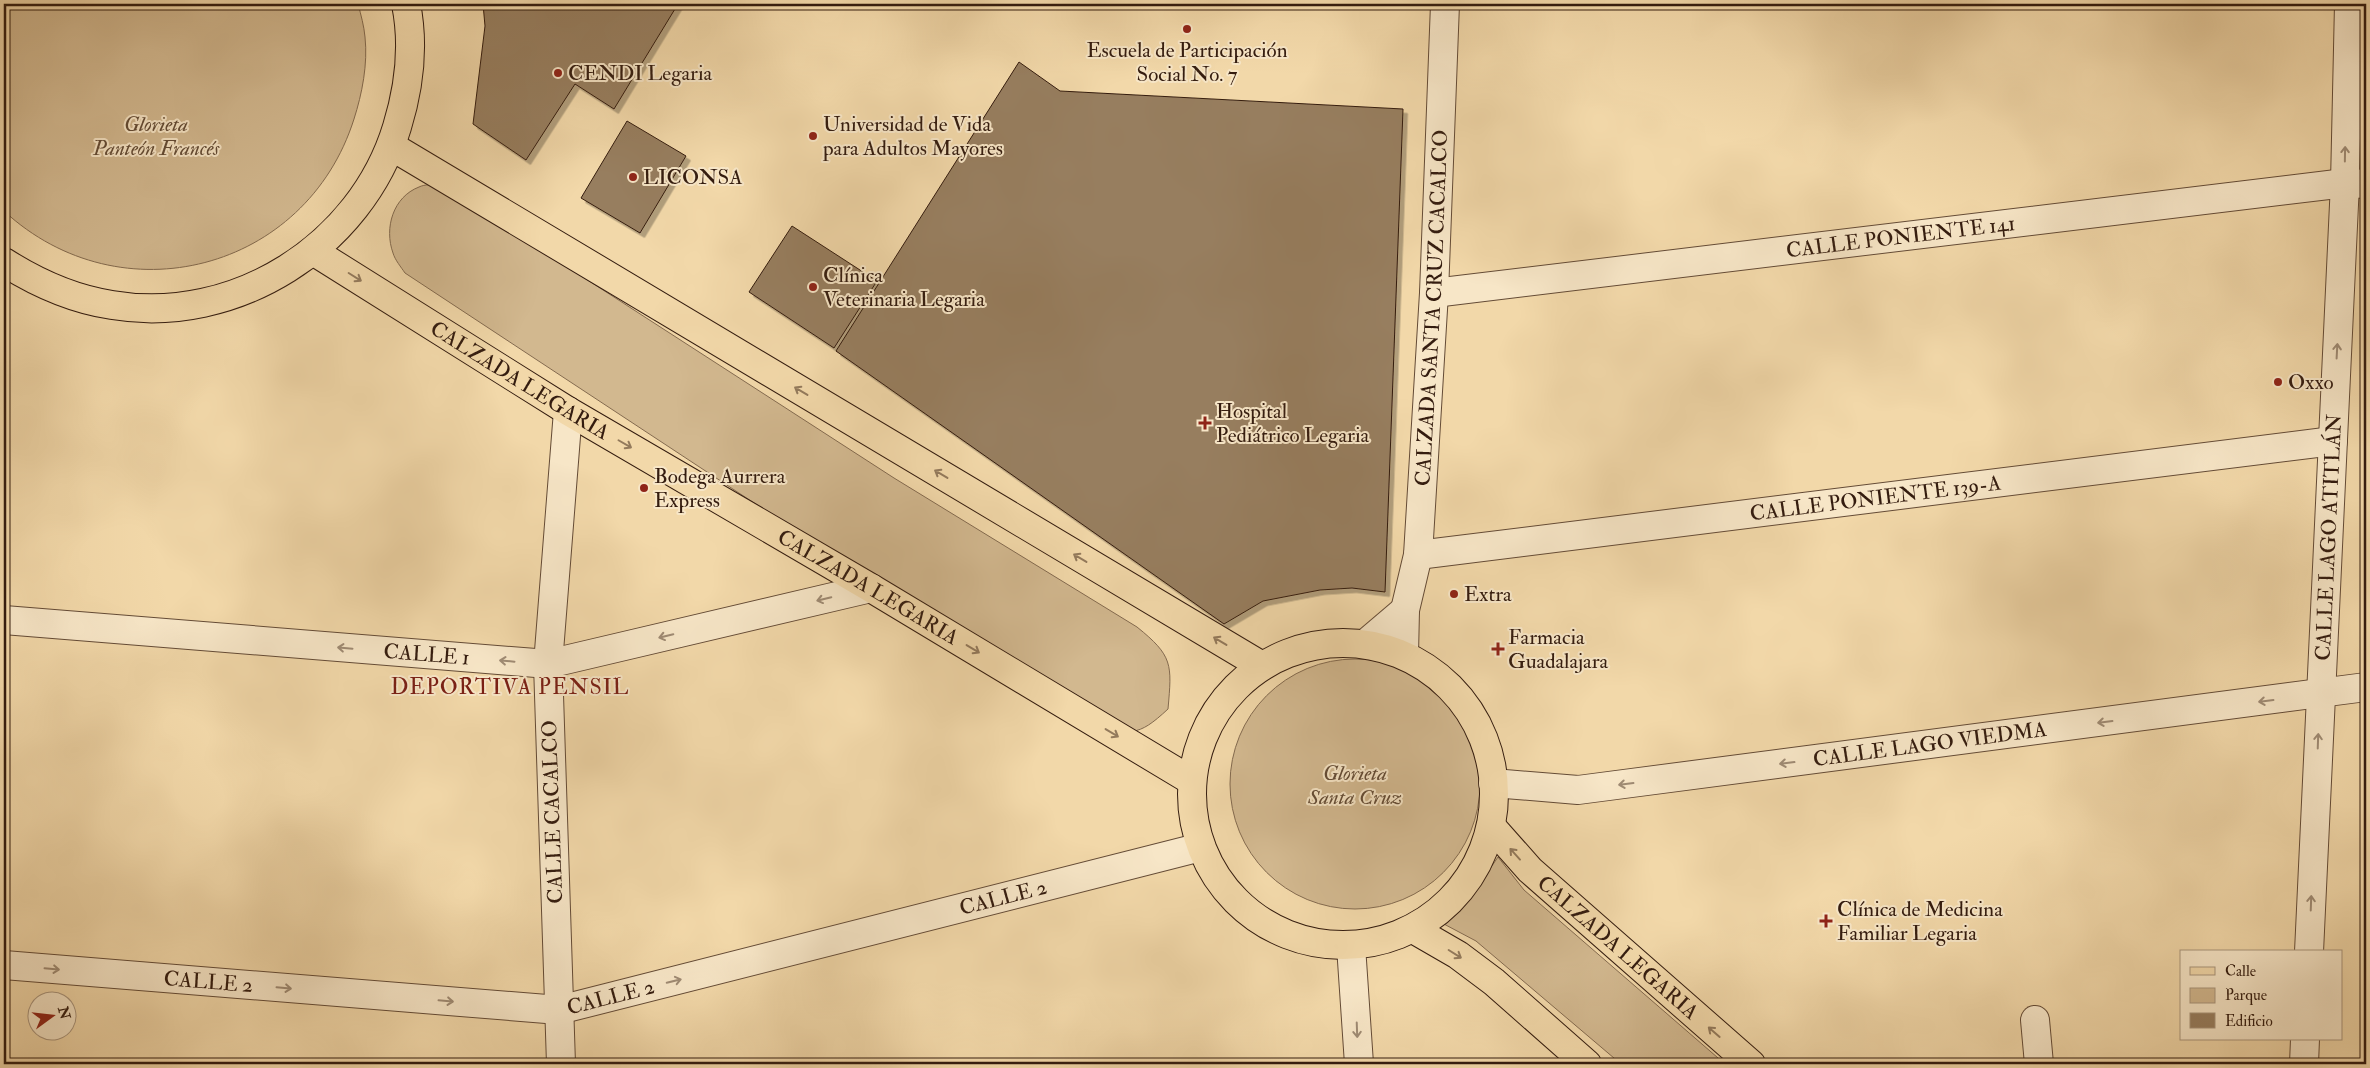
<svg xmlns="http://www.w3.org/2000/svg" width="2370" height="1068" viewBox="0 0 2370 1068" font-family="'IM FELL Double Pica',serif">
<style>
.green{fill:#d2b88f;stroke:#836a4f}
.building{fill:#977e5f;stroke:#341c0f;filter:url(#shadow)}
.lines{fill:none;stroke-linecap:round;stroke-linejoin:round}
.minor-casing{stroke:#644b36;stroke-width:30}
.major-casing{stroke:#341c0f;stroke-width:30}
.minor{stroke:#f7e6c7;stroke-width:28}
.major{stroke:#f2d8a9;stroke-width:28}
.oneway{stroke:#9f8b74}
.oneway2{stroke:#937a5c}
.poi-dot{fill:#8f2418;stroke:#f7e6c7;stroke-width:2}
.labels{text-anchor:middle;stroke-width:4;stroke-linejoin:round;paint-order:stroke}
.poi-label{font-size:21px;fill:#341c0f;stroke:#f7e6c7;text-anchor:start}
.park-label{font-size:21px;font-style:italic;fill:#634b35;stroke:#f7e6c7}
.street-label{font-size:21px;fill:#341c0f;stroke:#f7e6c7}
.neighbourhood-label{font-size:22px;letter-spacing:1px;fill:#7a1f14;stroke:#f7e6c7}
</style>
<defs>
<filter id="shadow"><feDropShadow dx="4.5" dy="4.5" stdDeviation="0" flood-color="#0004"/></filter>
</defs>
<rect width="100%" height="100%" fill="#f2d8a9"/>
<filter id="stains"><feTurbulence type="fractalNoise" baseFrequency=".004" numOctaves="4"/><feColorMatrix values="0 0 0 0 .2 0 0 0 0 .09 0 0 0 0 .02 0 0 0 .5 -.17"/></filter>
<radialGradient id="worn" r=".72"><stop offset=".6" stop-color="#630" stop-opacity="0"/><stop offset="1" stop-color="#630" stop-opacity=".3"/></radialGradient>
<path class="green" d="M 4,4 L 358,4 C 361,15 364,26 365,37 C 368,64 362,94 354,119 C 306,271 121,319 4,211 Z
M 439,184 L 894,478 L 1137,627 C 1173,656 1172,664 1168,709 C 1137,738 1131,734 1091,725 L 405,273 C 401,267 395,260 393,253 C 384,228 393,197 419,187 C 425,184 433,185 439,184 Z
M1230 784a125 125 0 1 1 250 0a125 125 0 1 1-250 0Z
M 1498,857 L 1524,890 L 1725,1064 L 1621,1064 L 1476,941 L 1442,923 L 1466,904 Z"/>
<path class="building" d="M 483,4 L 678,4 L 614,109 L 575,84 L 526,160 L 473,124 L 485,26 Z
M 1019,62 L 1060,91 L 1403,109 L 1385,592 L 1352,588 L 1320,590 L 1263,601 L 1224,624 L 836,351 Z
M 627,121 L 686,156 L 640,233 L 581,198 Z
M 792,226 L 877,281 L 834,348 L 749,292 Z"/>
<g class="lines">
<g class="minor-casing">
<g id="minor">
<path id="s1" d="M 1434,293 L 2345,183 L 2366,184"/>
<path id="s2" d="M 1418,555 L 2333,441"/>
<path id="s3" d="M 4,620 L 548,664 L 871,588"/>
<path d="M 1365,644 L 1405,610"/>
<path id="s4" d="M 1404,655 L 1405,610 L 1418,555 L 1434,293 L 1445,4"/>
<path id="s5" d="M 1493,783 L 1578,790 L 2366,687"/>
<path d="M 1351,946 L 1359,1064"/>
<path id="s6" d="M 2309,952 L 2345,183 L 2349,4"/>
<path id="s7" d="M 4,965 L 559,1010 L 1201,847"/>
<path d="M 2035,1020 L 2039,1064"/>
<path d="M 561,1064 L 548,664 L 568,411"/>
<path d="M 2304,1064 L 2305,1039"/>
</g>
</g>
<g class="major-casing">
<g id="major">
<path d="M 391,146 L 1262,666"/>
<path id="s8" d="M 313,251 L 568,411 L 871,588 L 1192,781"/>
<path d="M 4,262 C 37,283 72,299 112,305 C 235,326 361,246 397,127 C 409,88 414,44 406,4"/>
<circle cx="1343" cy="794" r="151"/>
<path id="s9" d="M 1491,826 L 1530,870 L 1751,1064"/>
<path d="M 1413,929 L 1458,955 L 1494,982 L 1587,1064"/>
</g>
</g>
<use href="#minor" class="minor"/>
<use href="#major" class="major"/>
</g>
<defs><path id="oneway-shaft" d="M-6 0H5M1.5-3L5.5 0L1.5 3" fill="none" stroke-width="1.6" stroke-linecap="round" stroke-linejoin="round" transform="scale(1.25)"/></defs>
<g class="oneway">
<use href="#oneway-shaft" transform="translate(2345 154) rotate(-89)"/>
<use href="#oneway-shaft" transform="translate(2337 351) rotate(-87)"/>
<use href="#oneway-shaft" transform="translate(824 599) rotate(167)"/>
<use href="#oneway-shaft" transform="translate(666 636) rotate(167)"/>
<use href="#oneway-shaft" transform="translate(345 648) rotate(-175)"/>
<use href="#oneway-shaft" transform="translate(507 661) rotate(-175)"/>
<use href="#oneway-shaft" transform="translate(2266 701) rotate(173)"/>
<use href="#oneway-shaft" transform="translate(2105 722) rotate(173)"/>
<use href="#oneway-shaft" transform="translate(2318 741) rotate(-88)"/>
<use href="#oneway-shaft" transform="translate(1787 763) rotate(173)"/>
<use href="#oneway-shaft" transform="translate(1626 784) rotate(173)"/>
<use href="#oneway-shaft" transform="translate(2311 903) rotate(-88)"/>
<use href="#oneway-shaft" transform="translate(52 969) rotate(5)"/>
<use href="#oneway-shaft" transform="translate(674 981) rotate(-14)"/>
<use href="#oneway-shaft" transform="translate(284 988) rotate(5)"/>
<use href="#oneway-shaft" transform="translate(446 1001) rotate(5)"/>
<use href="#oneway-shaft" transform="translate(1357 1030) rotate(88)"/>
</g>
<g class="oneway2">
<use href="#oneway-shaft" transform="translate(355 277) rotate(32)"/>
<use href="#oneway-shaft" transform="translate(801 391) rotate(-149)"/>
<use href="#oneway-shaft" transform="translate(625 444) rotate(30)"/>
<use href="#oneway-shaft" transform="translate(941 474) rotate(-149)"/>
<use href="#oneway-shaft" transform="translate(1080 558) rotate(-149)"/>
<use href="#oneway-shaft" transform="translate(1220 641) rotate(-149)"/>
<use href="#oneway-shaft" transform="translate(973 649) rotate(31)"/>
<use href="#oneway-shaft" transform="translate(1112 733) rotate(31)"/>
<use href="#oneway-shaft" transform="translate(1515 854) rotate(-132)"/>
<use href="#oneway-shaft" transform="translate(1455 954) rotate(32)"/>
<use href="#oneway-shaft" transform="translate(1714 1032) rotate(-139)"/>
</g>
<g class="poi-dot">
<circle cx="1187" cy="29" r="5"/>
<circle cx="558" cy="73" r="5"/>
<circle cx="813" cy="136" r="5"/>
<circle cx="633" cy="177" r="5"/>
<circle cx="813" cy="287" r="5"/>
<circle cx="2278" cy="382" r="5"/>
<path d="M1202.5 415.5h5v5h5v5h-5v5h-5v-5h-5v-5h5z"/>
<circle cx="644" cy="488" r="5"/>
<circle cx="1454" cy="594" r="5"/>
<path d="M1495.5 641.5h5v5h5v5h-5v5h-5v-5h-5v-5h5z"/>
<path d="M1823.5 913.5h5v5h5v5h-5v5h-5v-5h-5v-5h5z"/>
</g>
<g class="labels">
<g class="poi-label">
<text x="1187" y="57" text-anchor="middle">Escuela de Participación<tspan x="1187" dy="24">Social No. 7</tspan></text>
<text x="568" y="80">CENDI Legaria</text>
<text x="823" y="131">Universidad de Vida<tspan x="823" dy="24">para Adultos Mayores</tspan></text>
<text x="643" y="184">LICONSA</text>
<text x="823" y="282">Clínica<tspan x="823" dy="24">Veterinaria Legaria</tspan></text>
<text x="2288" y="389">Oxxo</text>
<text x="1216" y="418">Hospital<tspan x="1216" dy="24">Pediátrico Legaria</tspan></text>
<text x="654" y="483">Bodega Aurrera<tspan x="654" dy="24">Express</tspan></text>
<text x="1464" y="601">Extra</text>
<text x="1508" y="644">Farmacia<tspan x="1508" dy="24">Guadalajara</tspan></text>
<text x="1837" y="916">Clínica de Medicina<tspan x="1837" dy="24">Familiar Legaria</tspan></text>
</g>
<g class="park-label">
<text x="156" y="131">Glorieta<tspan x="156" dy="24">Panteón Francés</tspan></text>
<text x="1355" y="780">Glorieta<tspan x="1355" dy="24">Santa Cruz</tspan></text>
</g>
<g class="street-label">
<text dy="7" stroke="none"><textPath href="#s1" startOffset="470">CALLE PONIENTE 141</textPath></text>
<text dy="7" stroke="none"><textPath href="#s4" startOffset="349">CALZADA SANTA CRUZ CACALCO</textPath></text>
<text dy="7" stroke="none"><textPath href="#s8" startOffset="244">CALZADA LEGARIA</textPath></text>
<text dy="7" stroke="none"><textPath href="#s2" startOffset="461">CALLE PONIENTE 139-A</textPath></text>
<text dy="7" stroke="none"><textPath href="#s6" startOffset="415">CALLE LAGO ATITLÁN</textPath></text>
<text dy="7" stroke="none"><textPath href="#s8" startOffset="649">CALZADA LEGARIA</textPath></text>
<text dy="7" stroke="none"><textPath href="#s3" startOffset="424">CALLE 1</textPath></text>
<text dy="7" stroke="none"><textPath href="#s5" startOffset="440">CALLE LAGO VIEDMA</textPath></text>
<text transform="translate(552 812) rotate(-92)" y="7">CALLE CACALCO</text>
<text dy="7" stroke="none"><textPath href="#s7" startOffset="1015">CALLE 2</textPath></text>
<text dy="7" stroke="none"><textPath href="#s9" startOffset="176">CALZADA LEGARIA</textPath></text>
<text dy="7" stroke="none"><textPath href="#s7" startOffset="205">CALLE 2</textPath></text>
<text dy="7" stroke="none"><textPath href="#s7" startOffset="610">CALLE 2</textPath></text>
</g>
<g class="neighbourhood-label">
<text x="510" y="694">DEPORTIVA PENSIL</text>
</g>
</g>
<rect width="2370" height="1068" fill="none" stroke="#f2d8a9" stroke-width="20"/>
<rect x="5" y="5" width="2360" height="1058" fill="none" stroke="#341c0f" stroke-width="2.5"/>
<rect x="10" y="10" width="2350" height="1048" fill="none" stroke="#341c0f"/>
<rect x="2180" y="950" width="162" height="90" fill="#f7e6c7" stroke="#a9957d"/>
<rect x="2190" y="967" width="25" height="8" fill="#f2d8a9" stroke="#a9957d"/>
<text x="2225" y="976" font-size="15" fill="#341c0f">Calle</text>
<rect x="2190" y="988" width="25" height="15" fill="#d2b88f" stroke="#a9957d"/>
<text x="2225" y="1000" font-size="15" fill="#341c0f">Parque</text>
<rect x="2190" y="1013" width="25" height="15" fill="#977e5f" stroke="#a9957d"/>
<text x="2225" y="1026" font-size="15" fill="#341c0f">Edificio</text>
<g transform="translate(52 1016) rotate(75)"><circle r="24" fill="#f7e6c7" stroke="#a9957d"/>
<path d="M0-4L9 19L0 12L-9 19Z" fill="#8f2418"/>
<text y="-8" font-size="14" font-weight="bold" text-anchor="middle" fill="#341c0f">N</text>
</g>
<rect width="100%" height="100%" filter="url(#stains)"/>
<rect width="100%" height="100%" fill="url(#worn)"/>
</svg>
